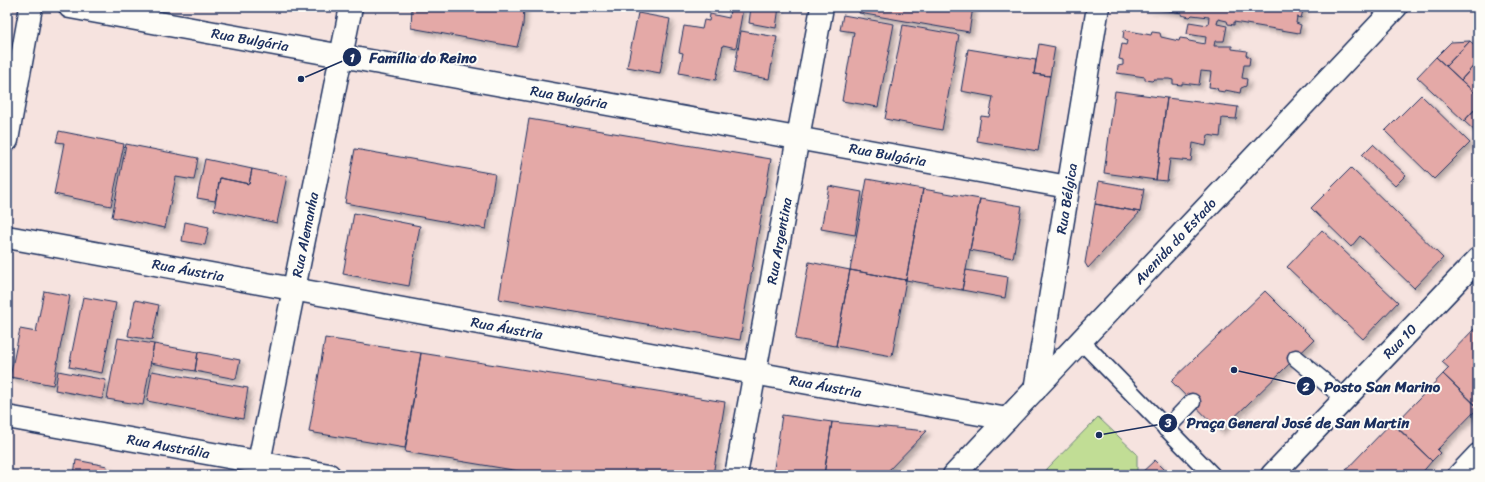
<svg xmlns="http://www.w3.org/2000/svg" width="1485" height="482" viewBox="0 0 1485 482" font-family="Sriracha,sans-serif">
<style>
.green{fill:#c1dd95;stroke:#6e867a}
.building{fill:#e4a9a7;stroke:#1b2f5e;filter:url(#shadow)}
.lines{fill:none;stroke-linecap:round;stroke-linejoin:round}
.lane-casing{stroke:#1b2f5e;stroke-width:19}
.street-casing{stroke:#1b2f5e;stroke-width:25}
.secondary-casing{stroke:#1b2f5e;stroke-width:25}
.primary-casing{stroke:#1b2f5e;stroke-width:25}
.lane{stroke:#fdfcf7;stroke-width:16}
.street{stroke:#fdfcf7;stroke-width:22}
.secondary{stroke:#fdfcf7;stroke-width:22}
.primary{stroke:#fdfcf7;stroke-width:22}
.labels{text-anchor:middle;stroke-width:4;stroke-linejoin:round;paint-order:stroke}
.street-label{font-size:14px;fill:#1b2f5e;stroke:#fdfcf7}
.leader{fill:none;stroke:#1b2f5e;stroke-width:1.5}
.callout-dot{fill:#1b2f5e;stroke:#fdfcf7;stroke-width:1.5}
.mark-label{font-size:12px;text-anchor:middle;font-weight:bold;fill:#fff}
.callout-label{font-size:15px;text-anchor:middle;font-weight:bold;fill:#1b2f5e;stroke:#fdfcf7;stroke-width:4;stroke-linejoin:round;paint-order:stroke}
</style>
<defs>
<filter id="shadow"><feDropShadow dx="3.5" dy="3.5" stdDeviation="2" flood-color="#0004"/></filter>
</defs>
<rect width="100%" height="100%" fill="#f6e3df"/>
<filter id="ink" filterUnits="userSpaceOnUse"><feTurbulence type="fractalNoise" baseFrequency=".025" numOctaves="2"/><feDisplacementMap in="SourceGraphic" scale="8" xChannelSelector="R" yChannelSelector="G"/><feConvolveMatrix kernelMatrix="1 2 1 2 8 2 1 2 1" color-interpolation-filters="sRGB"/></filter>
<g filter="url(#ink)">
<path class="green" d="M 1098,417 L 1137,454 L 1137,475 L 1041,475 Z"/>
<path class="building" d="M 412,7 L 524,7 L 523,25 L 517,47 L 411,28 Z
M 730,7 L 743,9 L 736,48 L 723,45 L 716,80 L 679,73 L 683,53 L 679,52 L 684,26 L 702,29 L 704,20 L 709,21 L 710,14 L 729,18 Z
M 751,7 L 779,7 L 776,28 L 749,23 Z
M 860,7 L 973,7 L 969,32 L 859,13 Z
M 1143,7 L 1304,7 L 1301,18 L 1297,17 L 1296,23 L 1301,25 L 1299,33 L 1234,22 L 1234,25 L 1228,24 L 1227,21 L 1218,19 L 1217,24 L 1227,26 L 1224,41 L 1215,41 L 1214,46 L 1232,46 L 1232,49 L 1247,51 L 1246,55 L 1250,58 L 1249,65 L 1244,65 L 1242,78 L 1247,79 L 1246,86 L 1241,88 L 1240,93 L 1225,90 L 1225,92 L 1218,91 L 1217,88 L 1209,87 L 1211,72 L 1201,71 L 1199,85 L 1182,83 L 1182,85 L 1173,84 L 1173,80 L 1169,79 L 1154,79 L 1152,81 L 1145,80 L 1145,77 L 1117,73 L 1118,66 L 1123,65 L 1123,60 L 1119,59 L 1122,44 L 1126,45 L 1127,41 L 1123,38 L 1124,30 L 1151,35 L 1152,32 L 1160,33 L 1161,37 L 1179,41 L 1180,38 L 1187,39 L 1189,41 L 1205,44 L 1206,37 L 1187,34 L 1189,22 L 1208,25 L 1209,17 L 1192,15 L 1190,17 L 1181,15 L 1182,13 Z
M 638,13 L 670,19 L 660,73 L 627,67 Z
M 843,15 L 894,24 L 878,107 L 842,101 L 854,32 L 840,30 Z
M 903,25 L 959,35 L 942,130 L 885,119 Z
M 741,31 L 777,37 L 769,79 L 734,73 Z
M 1470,41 L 1446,66 L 1436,57 L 1451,42 Z
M 1470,41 L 1478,48 L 1478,61 L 1461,80 L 1446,66 Z
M 1039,44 L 1055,47 L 1050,76 L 1034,74 Z
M 968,49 L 1036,60 L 1034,74 L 1050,76 L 1038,151 L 977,141 L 981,116 L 989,117 L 993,97 L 961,91 Z
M 1436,57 L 1478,96 L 1478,106 L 1464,121 L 1417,77 Z
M 1478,61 L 1478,96 L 1461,80 Z
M 1115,91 L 1167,98 L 1156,180 L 1104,173 Z
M 1421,95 L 1470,143 L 1434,179 L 1385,131 Z
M 1167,98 L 1238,107 L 1236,119 L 1222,118 L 1220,137 L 1208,135 L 1206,146 L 1193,143 L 1191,161 L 1170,159 L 1167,181 L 1156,180 Z
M 1478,106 L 1478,134 L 1464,121 Z
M 529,119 L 771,159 L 740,340 L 499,299 Z
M 59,131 L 124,144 L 111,206 L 54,194 L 64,143 L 56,142 Z
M 126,144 L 198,158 L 194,180 L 176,177 L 165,228 L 112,217 Z
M 1373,144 L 1406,175 L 1395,186 L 1362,155 Z
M 355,149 L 495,174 L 486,229 L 345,203 Z
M 205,159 L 252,169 L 249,184 L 220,178 L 215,201 L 197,198 Z
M 1351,168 L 1443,258 L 1414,288 L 1360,236 L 1351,247 L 1311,208 Z
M 252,169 L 287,176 L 277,223 L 214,210 L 220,178 L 249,184 Z
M 867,179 L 923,189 L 906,280 L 850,270 Z
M 1099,181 L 1144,189 L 1140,212 L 1095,204 Z
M 829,186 L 862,192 L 855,235 L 821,229 Z
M 923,189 L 980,199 L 962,290 L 906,280 Z
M 980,199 L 1022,206 L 1013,258 L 970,250 Z
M 1095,204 L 1140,212 L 1088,268 L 1085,263 Z
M 354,213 L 420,226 L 409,286 L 343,274 Z
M 185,222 L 209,227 L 205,245 L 182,241 Z
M 1322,230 L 1398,302 L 1363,339 L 1287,267 Z
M 809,262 L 850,270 L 836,346 L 795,339 Z
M 850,270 L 906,280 L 892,356 L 836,346 Z
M 966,270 L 1008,277 L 1005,298 L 962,290 Z
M 44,291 L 70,296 L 53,385 L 10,377 L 20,329 L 36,332 Z
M 1265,291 L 1314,340 L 1220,431 L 1171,381 Z
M 83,297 L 116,303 L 102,373 L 69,367 Z
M 135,300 L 159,305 L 152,340 L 128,336 Z
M 1478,325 L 1478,407 L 1443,374 L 1449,368 L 1442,362 Z
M 118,338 L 154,344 L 143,405 L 107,399 Z
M 325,338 L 421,353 L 405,448 L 309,432 Z
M 154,344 L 198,352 L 195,371 L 150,363 Z
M 198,352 L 240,360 L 236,379 L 195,371 Z
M 421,353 L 725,402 L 713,475 L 543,475 L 405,452 Z
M 58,371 L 106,380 L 102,399 L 55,390 Z
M 152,371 L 248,388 L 243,419 L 147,401 Z
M 1443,374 L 1478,408 L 1437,450 L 1440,453 L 1432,461 L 1394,425 Z
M 782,415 L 832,422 L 824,475 L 773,475 Z
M 832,422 L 927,431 L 884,475 L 824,475 Z
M 1392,422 L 1432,461 L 1420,475 L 1341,475 Z
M 76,460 L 107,466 L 106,470 L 122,473 L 122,475 L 74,475 Z
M 1155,460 L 1170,475 L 1139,475 Z"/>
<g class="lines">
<g class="lane-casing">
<path id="lane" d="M 1081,341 L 1212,475
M 1296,358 L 1345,399
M 1166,429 L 1192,402"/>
</g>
<g class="street-casing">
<g id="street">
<path id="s1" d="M 70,7 L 1068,187"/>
<path id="s2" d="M 7,237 L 1007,419"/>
<path id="s3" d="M 7,417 L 329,475"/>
<path id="s4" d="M 259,462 L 351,7"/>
<path id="s5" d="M 736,475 L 822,7"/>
<path d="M 1459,475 L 1478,455"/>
</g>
</g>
<g class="secondary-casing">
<g id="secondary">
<path id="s6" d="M 1035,390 L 1098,7"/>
<path id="s7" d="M 1272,475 L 1478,259"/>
</g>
</g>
<g class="primary-casing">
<g id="primary">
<path d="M 7,140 L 31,7"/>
<path id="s8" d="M 954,475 L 1396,7"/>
</g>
</g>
<use href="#lane" class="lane"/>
<use href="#street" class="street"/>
<use href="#secondary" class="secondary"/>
<use href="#primary" class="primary"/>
</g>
</g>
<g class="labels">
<g class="street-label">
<text dy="5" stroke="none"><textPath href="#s1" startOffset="183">Rua Bulgária</textPath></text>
<text dy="5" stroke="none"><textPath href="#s1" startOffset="507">Rua Bulgária</textPath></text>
<text dy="5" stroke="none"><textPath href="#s1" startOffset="831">Rua Bulgária</textPath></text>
<text dy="5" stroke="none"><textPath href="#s6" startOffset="194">Rua Bélgica</textPath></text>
<text dy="5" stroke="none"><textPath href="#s4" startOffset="232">Rua Alemanha</textPath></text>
<text dy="5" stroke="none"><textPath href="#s5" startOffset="238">Rua Argentina</textPath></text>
<text dy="5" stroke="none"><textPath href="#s8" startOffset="322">Avenida do Estado</textPath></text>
<text dy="5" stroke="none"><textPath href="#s2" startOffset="184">Rua Áustria</textPath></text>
<text dy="5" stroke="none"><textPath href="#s2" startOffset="508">Rua Áustria</textPath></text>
<text dy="5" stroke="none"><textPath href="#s7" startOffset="185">Rua 10</textPath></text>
<text dy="5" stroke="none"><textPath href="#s2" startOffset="832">Rua Áustria</textPath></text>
<text dy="5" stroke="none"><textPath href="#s3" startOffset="164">Rua Austrália</textPath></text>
</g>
</g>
<path class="leader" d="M301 79L352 57M1234 370L1306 386M1099 435L1168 423"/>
<g class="callout-dot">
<circle cx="301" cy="79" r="4"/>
<circle cx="1234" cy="370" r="4"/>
<circle cx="1099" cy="435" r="4"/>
<circle cx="352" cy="57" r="10"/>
<circle cx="1306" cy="386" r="10"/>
<circle cx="1168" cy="423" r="10"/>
</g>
<g class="mark-label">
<text x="352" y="62">1</text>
<text x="1306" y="391">2</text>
<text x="1168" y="427">3</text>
</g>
<g class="callout-label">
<text x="423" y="63">Família do Reino</text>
<text x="1382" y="392">Posto San Marino</text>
<text x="1298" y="428">Praça General José de San Martin</text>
</g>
<rect width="1485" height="482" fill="none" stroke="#fdfcf7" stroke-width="24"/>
<rect x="12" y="12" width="1461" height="458" fill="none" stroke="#1b2f5e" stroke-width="1.5" filter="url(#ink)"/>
</svg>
